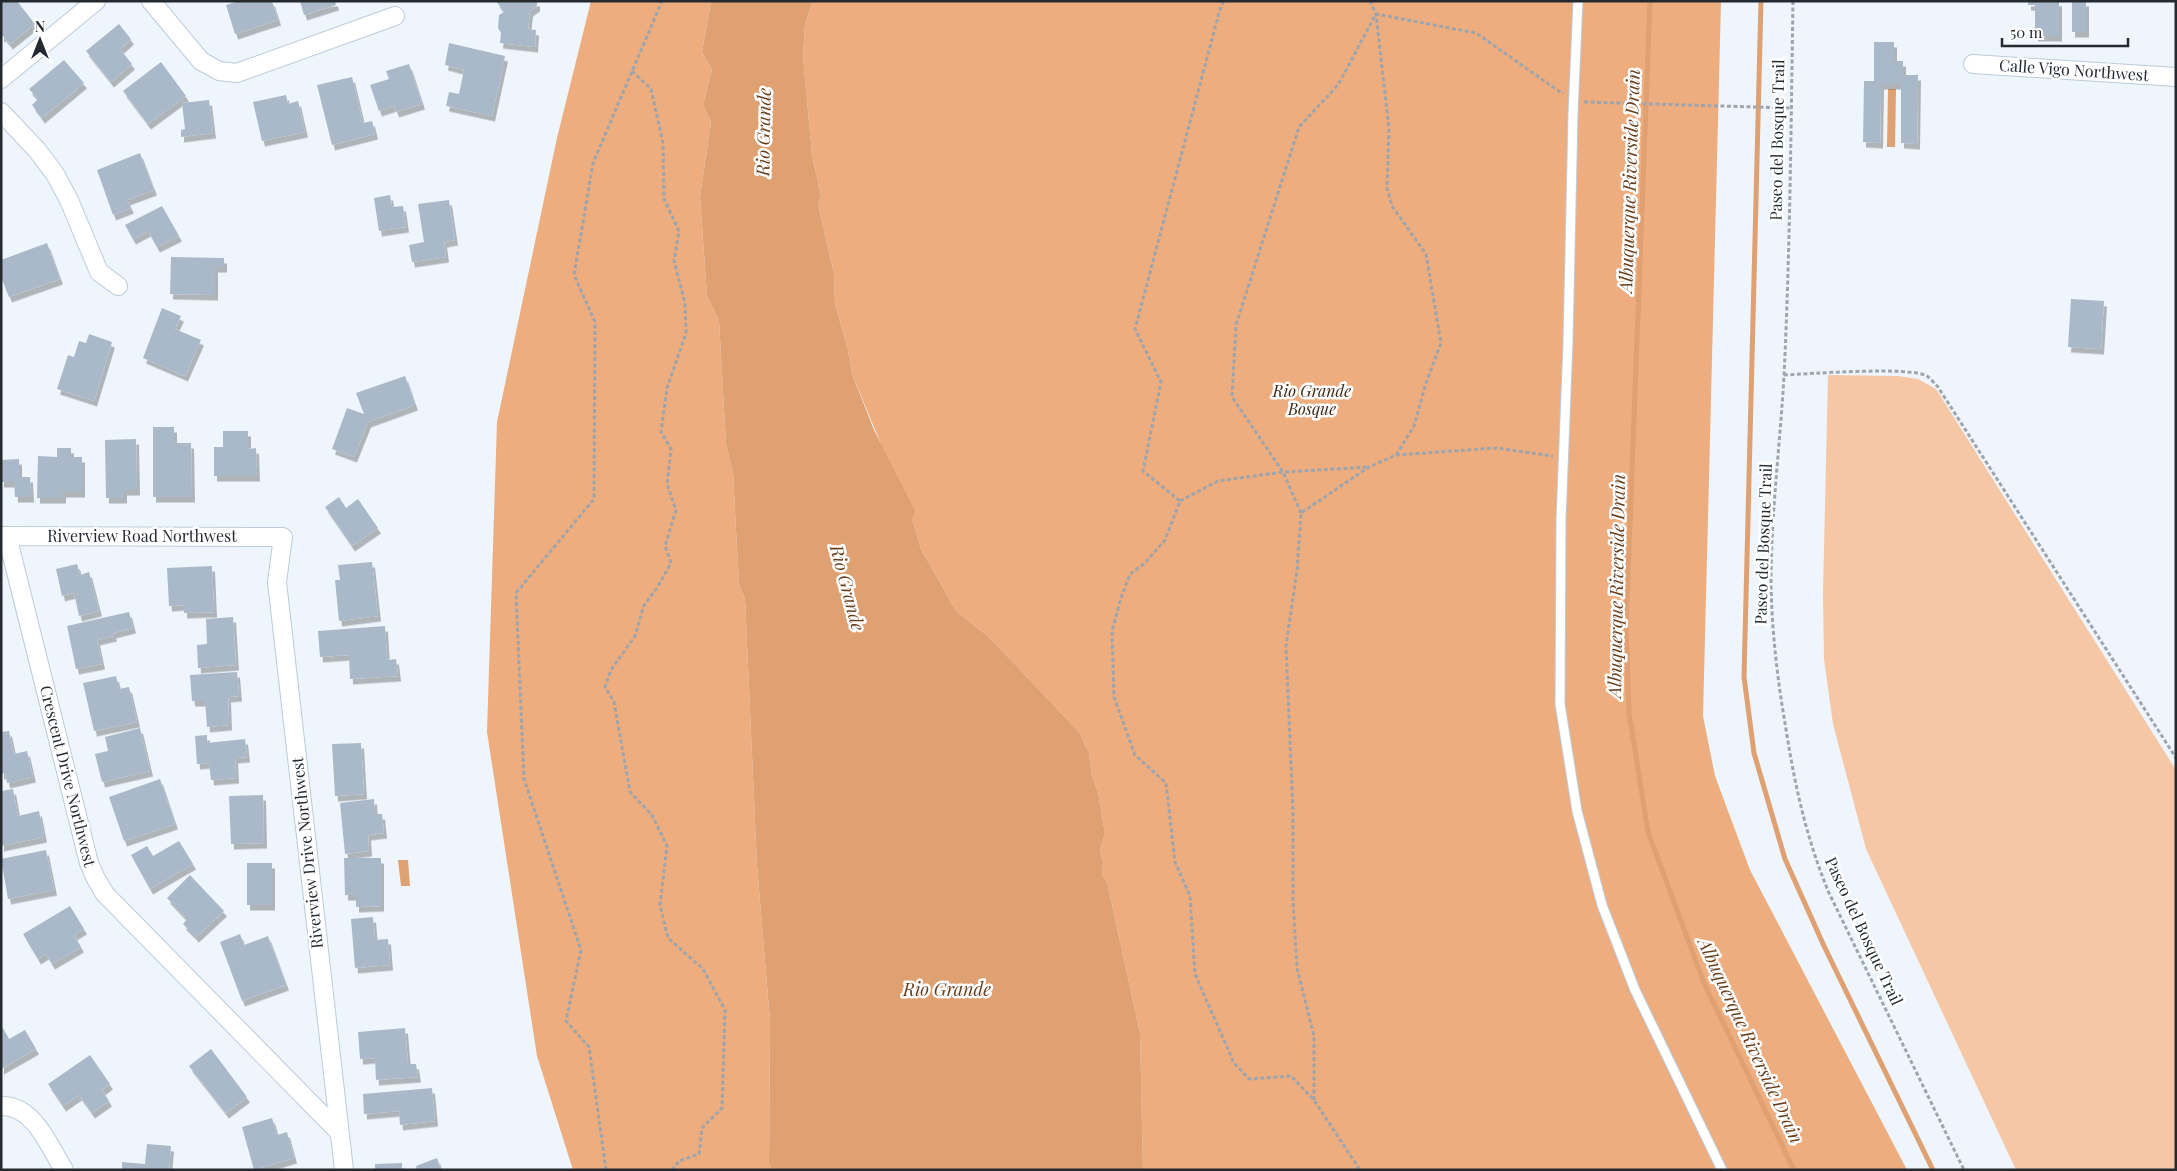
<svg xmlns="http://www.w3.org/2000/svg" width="2177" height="1171" viewBox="0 0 2177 1171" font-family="'Playfair Display',serif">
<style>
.green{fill:#f5c7a5}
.forest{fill:#edad7e}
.water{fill:#dfa072}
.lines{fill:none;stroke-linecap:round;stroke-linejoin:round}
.stream{stroke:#dfa072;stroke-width:5}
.building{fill:#aab9c9;filter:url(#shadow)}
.lane-casing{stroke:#bccbdb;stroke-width:11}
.street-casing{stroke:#bccbdb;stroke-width:20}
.path{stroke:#9fa5ac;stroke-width:3;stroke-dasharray:4 2.5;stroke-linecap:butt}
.lane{stroke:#fff;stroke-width:9}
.street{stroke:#fff;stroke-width:18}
.labels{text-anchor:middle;stroke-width:5;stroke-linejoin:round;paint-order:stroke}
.street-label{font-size:16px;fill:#252a31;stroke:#fff}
.park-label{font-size:16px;font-style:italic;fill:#3e2510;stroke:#fff}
.water-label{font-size:18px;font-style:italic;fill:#673d1a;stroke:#fff}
</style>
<defs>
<filter id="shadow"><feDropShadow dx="3" dy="5.5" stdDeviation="0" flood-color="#0004"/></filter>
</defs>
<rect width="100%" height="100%" fill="#eff5fc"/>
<path class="green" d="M 1828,375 L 1898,376 L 1918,379 L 1936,389 L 2176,770 L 2176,1170 L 2016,1170 L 1866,849 L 1833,724 L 1824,659 L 1823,594 Z"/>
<path class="forest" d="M 591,1 L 711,1 L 702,52 L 712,70 L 703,105 L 711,122 L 700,197 L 707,296 L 719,321 L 726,444 L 733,473 L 739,585 L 745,599 L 757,866 L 770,1021 L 769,1164 L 772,1170 L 573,1170 L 537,1056 L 487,732 L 497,422 L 557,138 Z
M 813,1 L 1721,1 L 1703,716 L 1715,776 L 1750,870 L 1907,1170 L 1143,1170 L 1140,1033 L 1107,882 L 1102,875 L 1103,862 L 1100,851 L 1105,833 L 1098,792 L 1092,776 L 1089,753 L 1079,732 L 990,638 L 956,611 L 921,549 L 912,519 L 852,374 L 848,350 L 835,304 L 834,274 L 818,204 L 821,196 L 812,155 L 803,56 L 805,24 Z"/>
<path class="water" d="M 711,1 L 813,1 L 805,24 L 803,56 L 812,155 L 821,196 L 818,204 L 834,274 L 835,304 L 848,350 L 852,374 L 874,430 L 915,511 L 912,519 L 921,549 L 956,611 L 990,638 L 1079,732 L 1089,753 L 1092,776 L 1098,792 L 1105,833 L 1100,851 L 1103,862 L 1102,875 L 1107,882 L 1140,1033 L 1143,1170 L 772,1170 L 769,1164 L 770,1021 L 757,866 L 745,599 L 739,585 L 733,473 L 726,444 L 719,321 L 707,296 L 700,197 L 711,122 L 703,105 L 712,70 L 702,52 Z
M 1888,89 L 1896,89 L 1895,147 L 1887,147 Z
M 398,860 L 408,860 L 410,886 L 401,886 Z"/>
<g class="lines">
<path class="stream" d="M 1650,1 L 1626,626 L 1629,713 L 1648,832 L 1704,983 L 1794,1170
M 1761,1 L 1744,677 L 1754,753 L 1785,859 L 1824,946 L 1933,1170"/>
</g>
<path class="building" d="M 1,1 L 17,1 L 35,24 L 10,44 L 3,36 L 1,37 Z
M 239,1 L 272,1 L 278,20 L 235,34 L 226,5 Z
M 300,1 L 335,1 L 336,5 L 304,15 Z
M 496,1 L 537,1 L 537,6 L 530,11 L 528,29 L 536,30 L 535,47 L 500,43 L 501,33 L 498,28 L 499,15 L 504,12 Z
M 2028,1 L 2059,1 L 2059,36 L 2035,36 L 2035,5 L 2028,5 Z
M 2072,1 L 2086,1 L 2086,32 L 2072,32 Z
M 119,24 L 131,39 L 120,49 L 132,64 L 111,82 L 86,51 Z
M 1874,42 L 1894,42 L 1894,61 L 1903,61 L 1903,75 L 1918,75 L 1917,144 L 1901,143 L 1901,84 L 1881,84 L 1880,143 L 1863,142 L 1864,81 L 1874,81 Z
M 449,43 L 505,56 L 492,116 L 446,106 L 449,92 L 459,94 L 464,70 L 445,65 Z
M 64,60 L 84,83 L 42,118 L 32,105 L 38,99 L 29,89 Z
M 161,62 L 186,96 L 148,124 L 123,91 Z
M 409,64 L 422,104 L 396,112 L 394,106 L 379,111 L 370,85 L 389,79 L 386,71 Z
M 352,77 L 363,123 L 372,121 L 375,134 L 332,145 L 317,85 Z
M 286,95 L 288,104 L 298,101 L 305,132 L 262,141 L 253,102 Z
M 209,100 L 213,133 L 181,137 L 181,130 L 185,129 L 182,103 Z
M 140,153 L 154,190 L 127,200 L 131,208 L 113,215 L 97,170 Z
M 390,195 L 392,207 L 403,206 L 406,227 L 379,231 L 374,198 Z
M 449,200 L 455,240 L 444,242 L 446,257 L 412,262 L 409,245 L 424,242 L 418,204 Z
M 162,206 L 179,236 L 157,247 L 148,231 L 133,239 L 125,225 Z
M 47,243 L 60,279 L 9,297 L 1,277 L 1,260 Z
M 171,257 L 224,258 L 224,267 L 215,267 L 215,295 L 170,294 Z
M 2071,299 L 2104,301 L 2101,349 L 2068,347 Z
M 162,308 L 181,316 L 175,329 L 201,340 L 185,376 L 143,358 Z
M 89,334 L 112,342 L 94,401 L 57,389 L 68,355 L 74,357 L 79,341 L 86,343 Z
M 405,376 L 415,405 L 368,422 L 354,457 L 332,449 L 347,408 L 364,414 L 356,393 Z
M 153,427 L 174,427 L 174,443 L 191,443 L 192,497 L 153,497 Z
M 223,431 L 248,431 L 248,449 L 256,448 L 257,476 L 214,476 L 214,447 L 223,447 Z
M 136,439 L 137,490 L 124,490 L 124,498 L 106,498 L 105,440 Z
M 57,448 L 71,448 L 71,457 L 82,457 L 82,492 L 63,492 L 63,498 L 37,498 L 38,456 L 57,457 Z
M 19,459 L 19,477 L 30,477 L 31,497 L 15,497 L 14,482 L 1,482 L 1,460 Z
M 339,497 L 346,508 L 358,499 L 378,528 L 352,546 L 325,507 Z
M 372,562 L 378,616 L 339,621 L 335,580 L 340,580 L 338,565 Z
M 77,564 L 80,575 L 89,572 L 99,611 L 79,616 L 74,593 L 62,596 L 56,569 Z
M 212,566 L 214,612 L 184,613 L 184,605 L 169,606 L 167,568 Z
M 129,612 L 133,628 L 113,633 L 114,636 L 97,640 L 102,664 L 76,669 L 67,626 Z
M 233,617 L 236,665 L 198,668 L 197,645 L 207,644 L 206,619 Z
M 385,626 L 387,660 L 396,659 L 398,676 L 350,679 L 349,655 L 320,657 L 318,631 Z
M 237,672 L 239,696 L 228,697 L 229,725 L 207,727 L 205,701 L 192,701 L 190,675 Z
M 116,676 L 119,689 L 129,687 L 137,722 L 94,731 L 83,683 Z
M 140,728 L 150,771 L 102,782 L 95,754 L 108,751 L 105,737 Z
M 9,731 L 14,754 L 27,751 L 33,777 L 7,783 L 5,773 L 1,774 L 1,732 Z
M 207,735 L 207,743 L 245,739 L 247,757 L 235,758 L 236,778 L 211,780 L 209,763 L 197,764 L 195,736 Z
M 361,743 L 364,794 L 335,796 L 332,744 Z
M 160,779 L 175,824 L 124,841 L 109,797 Z
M 13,789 L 18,816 L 39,811 L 44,837 L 1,846 L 1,791 Z
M 263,795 L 264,843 L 231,844 L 229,796 Z
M 374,799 L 375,814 L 382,814 L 384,833 L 368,835 L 369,851 L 345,854 L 340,803 Z
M 179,841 L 193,864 L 150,889 L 131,855 L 147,846 L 153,856 Z
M 46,850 L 54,890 L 8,899 L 1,859 Z
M 344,858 L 381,858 L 381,906 L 356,907 L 356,895 L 345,895 Z
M 247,863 L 272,863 L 272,905 L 247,905 Z
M 190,875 L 224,911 L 196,937 L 183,924 L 187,919 L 167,898 Z
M 70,906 L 84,929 L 74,935 L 81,947 L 52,964 L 46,954 L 38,959 L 23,934 Z
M 373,917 L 375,940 L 388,939 L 390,965 L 355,968 L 351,919 Z
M 240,934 L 244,945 L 268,936 L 286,985 L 242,1001 L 220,942 Z
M 1,1025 L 9,1039 L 25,1030 L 36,1049 L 1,1069 Z
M 405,1028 L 408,1064 L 416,1064 L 418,1077 L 376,1080 L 375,1058 L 360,1059 L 358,1032 Z
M 211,1049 L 247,1097 L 226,1113 L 189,1066 Z
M 90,1055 L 110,1084 L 102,1090 L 109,1101 L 92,1113 L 79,1095 L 63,1106 L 48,1084 Z
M 432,1088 L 435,1121 L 400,1125 L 399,1111 L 364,1114 L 363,1094 Z
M 272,1118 L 277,1135 L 287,1132 L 294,1158 L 254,1170 L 242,1127 Z
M 147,1144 L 171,1146 L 169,1170 L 122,1170 L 122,1162 L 145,1164 Z
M 437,1158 L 441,1170 L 417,1170 L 416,1166 Z
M 402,1163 L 402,1170 L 375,1170 L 375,1164 Z"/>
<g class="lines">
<g class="lane-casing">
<path id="lane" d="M 1578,1 L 1573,114 L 1568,342 L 1561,520 L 1560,704 L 1577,811 L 1602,905 L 1635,990 L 1722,1170"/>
</g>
<g class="street-casing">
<path id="street" d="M 151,1 L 201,61 L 219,71 L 237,73 L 395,16
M 1973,64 L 2176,77
M 1,79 L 96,1
M 1,112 L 37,150 L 55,174 L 69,200 L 99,272 L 118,286
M 1,536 L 283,537 L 277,582 L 344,1170
M 7,536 L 89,863 L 96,879 L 105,894 L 339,1132
M 1,1106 C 34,1105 49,1146 64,1170"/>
</g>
<path class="path" d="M 1224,1 L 1220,9 L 1135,329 L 1161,382 L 1143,471 L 1180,501 L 1165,540 L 1145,563 L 1130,574 L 1121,598 L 1112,631 L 1114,697 L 1135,755 L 1166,783 L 1175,862 L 1190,896 L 1195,974 L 1234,1063 L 1249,1079 L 1291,1076 L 1314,1100 L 1360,1170
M 1793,1 C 1791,126 1790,252 1784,376 C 1780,445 1771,515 1771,584 C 1772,631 1777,677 1785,723 C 1794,782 1806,838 1829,893 L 1964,1170
M 632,71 L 651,89 L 663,143 L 664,199 L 679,231 L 674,261 L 685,303 L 686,333 L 667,388 L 661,432 L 671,449 L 667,484 L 676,510 L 665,546 L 671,563 L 657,588 L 644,605 L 635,636 L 611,670 L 605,687 L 614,702 L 630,792 L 652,815 L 667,846 L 660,905 L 668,938 L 703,969 L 725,1010 L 722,1108 L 702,1128 L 699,1154 L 679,1161 L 672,1170
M 1584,102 L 1791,108
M 1784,375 C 1809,374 1910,366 1927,376 C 1931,379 1935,384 1938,387 L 2176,758
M 1396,455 L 1496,448 L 1553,456
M 1180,501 L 1218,481 L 1283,472 L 1369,467
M 1301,513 L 1283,472 L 1232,397 L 1236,325 L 1299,127 L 1338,85 L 1376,14 L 1476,33 L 1563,94
M 1314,1100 L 1314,1036 L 1297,968 L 1293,901 L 1293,812 L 1286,646 L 1297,571 L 1301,513 L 1369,467 L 1396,455 L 1414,426 L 1426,383 L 1441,343 L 1426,254 L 1392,206 L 1387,188 L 1389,129 L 1376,14 L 1370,1
M 606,1170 L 589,1047 L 566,1021 L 581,950 L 524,779 L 516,593 L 594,499 L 595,322 L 574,275 L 593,163 L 662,1"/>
<use href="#lane" class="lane"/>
<use href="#street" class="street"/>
</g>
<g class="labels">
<g class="street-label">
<text transform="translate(2074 70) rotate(4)" y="6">Calle Vigo Northwest</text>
<text transform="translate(1777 140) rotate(-89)" y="6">Paseo del Bosque Trail</text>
<text x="142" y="542">Riverview Road Northwest</text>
<text transform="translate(1763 544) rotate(-88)" y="6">Paseo del Bosque Trail</text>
<text transform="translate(68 776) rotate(76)" y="6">Crescent Drive Northwest</text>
<text transform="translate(307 853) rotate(-96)" y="6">Riverview Drive Northwest</text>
<text transform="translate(1864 931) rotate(65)" y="6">Paseo del Bosque Trail</text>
</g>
<g class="park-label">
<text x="1312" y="397">Rio Grande<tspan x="1312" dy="18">Bosque</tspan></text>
</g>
<g class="water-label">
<text transform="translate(764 132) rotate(-89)" y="6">Rio Grande</text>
<text transform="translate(1630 181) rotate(-88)" y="6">Albuquerque Riverside Drain</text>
<text transform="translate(1617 586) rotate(-89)" y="6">Albuquerque Riverside Drain</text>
<text transform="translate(847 588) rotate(75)" y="6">Rio Grande</text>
<text x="947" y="996">Rio Grande</text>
<text transform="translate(1750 1041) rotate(65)" y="6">Albuquerque Riverside Drain</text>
</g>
</g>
<rect width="2177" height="1171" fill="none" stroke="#252a31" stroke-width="5"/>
<g transform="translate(40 40)" stroke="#ffffff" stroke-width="4" paint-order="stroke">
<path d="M0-4L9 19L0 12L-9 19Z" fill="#252a31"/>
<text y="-8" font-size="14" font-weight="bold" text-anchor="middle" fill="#252a31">N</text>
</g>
<path d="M2002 38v8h126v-8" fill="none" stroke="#252a31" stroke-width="2.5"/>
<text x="2010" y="38" font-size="15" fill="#252a31" stroke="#ffffff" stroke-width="4" paint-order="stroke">50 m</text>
</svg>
